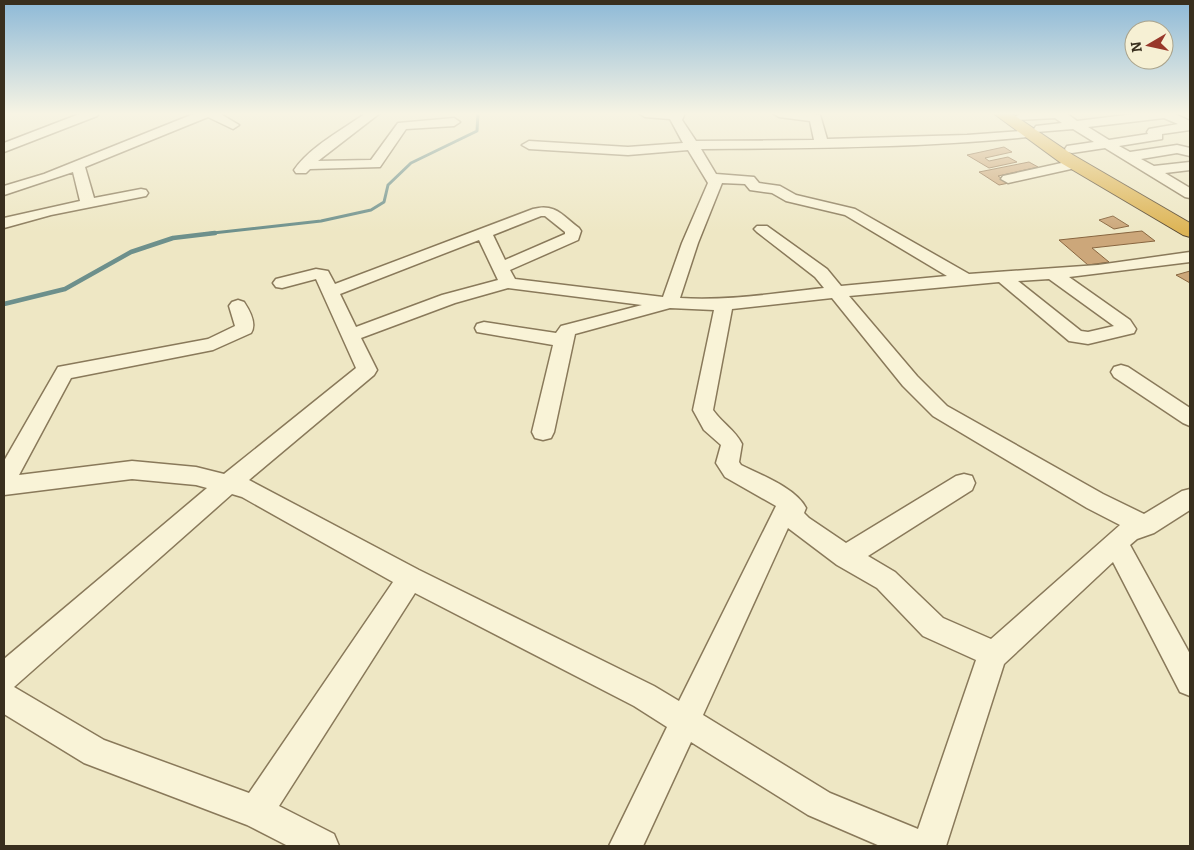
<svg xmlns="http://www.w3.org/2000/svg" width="1194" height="850" viewBox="0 0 1194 850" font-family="Bitter,serif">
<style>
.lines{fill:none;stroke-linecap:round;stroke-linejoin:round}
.stream-far1{stroke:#6d908c;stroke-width:3}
.stream{stroke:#6d908c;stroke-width:4.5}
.building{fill:#cca77a;stroke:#886640}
.minor-casing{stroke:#89795a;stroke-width:3}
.highway-casing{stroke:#57472f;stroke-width:2}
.minor{fill:#f9f3d7;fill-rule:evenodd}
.highway{fill:#ddb455;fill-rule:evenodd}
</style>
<rect width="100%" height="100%" fill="#eee7c4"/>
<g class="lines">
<path class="stream-far1" d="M 204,234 L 321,221 L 371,210 L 384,202 L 388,185 L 411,163 L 477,131 L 478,113"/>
<path class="stream" d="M 4,304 L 65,289 L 131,252 L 173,238 L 215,233"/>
</g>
<path class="building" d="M 1004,147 L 1012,152 L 985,158 L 989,161 L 1008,157 L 1017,162 L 989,168 L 967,155 Z
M 1029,162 L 1038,167 L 998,176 L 1009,183 L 999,185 L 979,172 Z
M 1113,216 L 1129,226 L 1114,229 L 1099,220 Z
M 1142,231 L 1155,241 L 1092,248 L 1109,262 L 1088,265 L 1059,240 Z
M 1190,271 L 1190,283 L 1176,275 Z"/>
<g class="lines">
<g class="minor-casing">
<path id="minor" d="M 82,113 L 99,113 L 97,116 L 4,152 L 4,143 Z
M 196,113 L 219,113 L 239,125 L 233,129 L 208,117 L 85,167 L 94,198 L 141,189 L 146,190 L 148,193 L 146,196 L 51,215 L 4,228 L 4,218 L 80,201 L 73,172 L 4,195 L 4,186 L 44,174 Z
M 366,113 L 380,113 L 318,161 L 371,160 L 398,123 L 454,118 L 460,122 L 454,126 L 406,129 L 380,167 L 310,169 L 306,173 L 296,173 L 294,170 C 311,146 342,130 366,113 Z
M 639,113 L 685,113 L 682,120 L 696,141 L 814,140 L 810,121 L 779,117 L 773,113 L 807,113 L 820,115 L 827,139 L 967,135 L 1033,130 L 1034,133 L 1028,137 C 919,148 810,148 701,149 L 716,174 L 754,177 L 759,183 L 780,186 L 796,195 L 855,209 L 969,274 L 1098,265 L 1190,252 L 1190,262 L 1069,277 L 1130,320 L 1136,329 L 1134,333 L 1088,344 L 1069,341 L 999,282 L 849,296 L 917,376 L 947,406 L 1103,494 L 1144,514 L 1182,491 L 1190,489 L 1190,510 L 1154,533 L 1137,539 L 1130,545 L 1190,654 L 1190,696 L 1180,692 L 1113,562 L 1004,664 L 946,846 L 880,846 L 808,815 L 691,742 L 643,846 L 609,846 L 667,727 L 634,706 L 415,593 L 279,806 L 334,834 L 339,846 L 288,846 L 247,825 L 84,763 L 4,714 L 4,659 L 207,488 L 196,485 L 132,479 L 4,495 L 4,461 L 58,367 L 208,339 L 235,326 L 229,306 L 232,302 L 238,300 L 244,302 C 250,311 257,324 251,333 L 213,350 L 71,378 L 19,475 L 132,461 L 196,467 L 224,474 L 356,368 L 316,279 L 282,288 L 276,287 L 273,283 L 276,279 L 316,269 L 328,271 L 335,284 L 533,209 C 555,203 562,215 579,228 L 581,231 L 578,240 L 510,270 L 515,279 L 663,297 L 682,243 L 708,183 L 688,150 L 628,155 L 529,149 L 522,145 L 529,141 L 628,147 L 683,143 L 670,119 L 645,117 ZM 722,183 L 745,184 L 750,190 L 772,193 L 786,201 L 845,215 L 947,276 L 841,286 L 827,269 L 767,226 L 757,226 L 754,229 L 757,232 L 815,277 L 824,288 C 777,293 729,301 680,298 L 698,243 ZM 541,216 L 545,216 L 565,232 L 565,234 L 505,260 L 493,235 ZM 479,240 L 498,280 L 442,295 L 356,327 L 340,294 ZM 1049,279 L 1114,326 L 1088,332 L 1081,331 L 1018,281 ZM 508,288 L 642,305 L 561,326 L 556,333 L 484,322 L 477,324 L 475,328 L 477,332 L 553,345 L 532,432 L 535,438 L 543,440 L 551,438 L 554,432 L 575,334 L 670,308 L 714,310 L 693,410 L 704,430 L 721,445 L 716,463 L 725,477 L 776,506 L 679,701 L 654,686 L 419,570 L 249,480 L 374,375 L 377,370 L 361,338 L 455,303 ZM 832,298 L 903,386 L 933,416 L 1087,508 L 1120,525 L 991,639 L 943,618 L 895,572 L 868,556 L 972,490 L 975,483 L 972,476 L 964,474 L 956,476 L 846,543 L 809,518 L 804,513 L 806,508 C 796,488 761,475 741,465 L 739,462 L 742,444 C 735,430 722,423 713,410 L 732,309 ZM 232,494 L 242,497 L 393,582 L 249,793 L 104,740 L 14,687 ZM 788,528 L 837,565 L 877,588 L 923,636 L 976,660 L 918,829 L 830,793 L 703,715 Z
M 1021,113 L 1066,113 L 1077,121 L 1142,113 L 1173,113 L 1190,121 L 1190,130 L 1162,134 L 1162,139 L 1119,146 L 1130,152 L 1177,145 L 1190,148 L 1190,156 L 1177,153 L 1141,159 L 1154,166 L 1190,162 L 1190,170 L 1165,173 L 1190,188 L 1190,198 L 1185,197 L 1105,148 L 1072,153 L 1067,152 L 1065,149 L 1067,146 L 1094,142 L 1073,129 L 1036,132 L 1034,129 L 1036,126 L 1062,123 L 1055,118 L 1017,120 L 1015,117 ZM 1164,118 L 1178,124 L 1149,129 L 1147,132 L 1148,134 L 1109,140 L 1088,127 Z
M 1075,160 L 1080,161 L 1082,164 L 1080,167 L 1008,183 L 1001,179 L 1003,176 Z
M 1121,365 L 1128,367 L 1190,408 L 1190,426 L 1183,423 L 1114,377 L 1111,372 L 1114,367 Z"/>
</g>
<g class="highway-casing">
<path id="highway" d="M 993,113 L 1011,113 L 1073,155 L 1190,223 L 1190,237 L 1183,235 L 1061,163 Z"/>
</g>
<use href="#minor" class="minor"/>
<use href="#highway" class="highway"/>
</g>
<linearGradient id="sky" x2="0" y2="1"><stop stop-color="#8db9d7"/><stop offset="0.49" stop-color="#f7f4e4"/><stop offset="1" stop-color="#f7f4e4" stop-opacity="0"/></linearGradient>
<rect width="1194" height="232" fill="url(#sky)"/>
<rect width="1194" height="850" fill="none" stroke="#392f1e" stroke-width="10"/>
<g transform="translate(1149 45) rotate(261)"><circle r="24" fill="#f6f0d4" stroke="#aaa38b"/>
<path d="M0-4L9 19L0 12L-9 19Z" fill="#98382a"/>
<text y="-8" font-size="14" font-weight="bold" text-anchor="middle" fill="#392f1e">N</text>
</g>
</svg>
